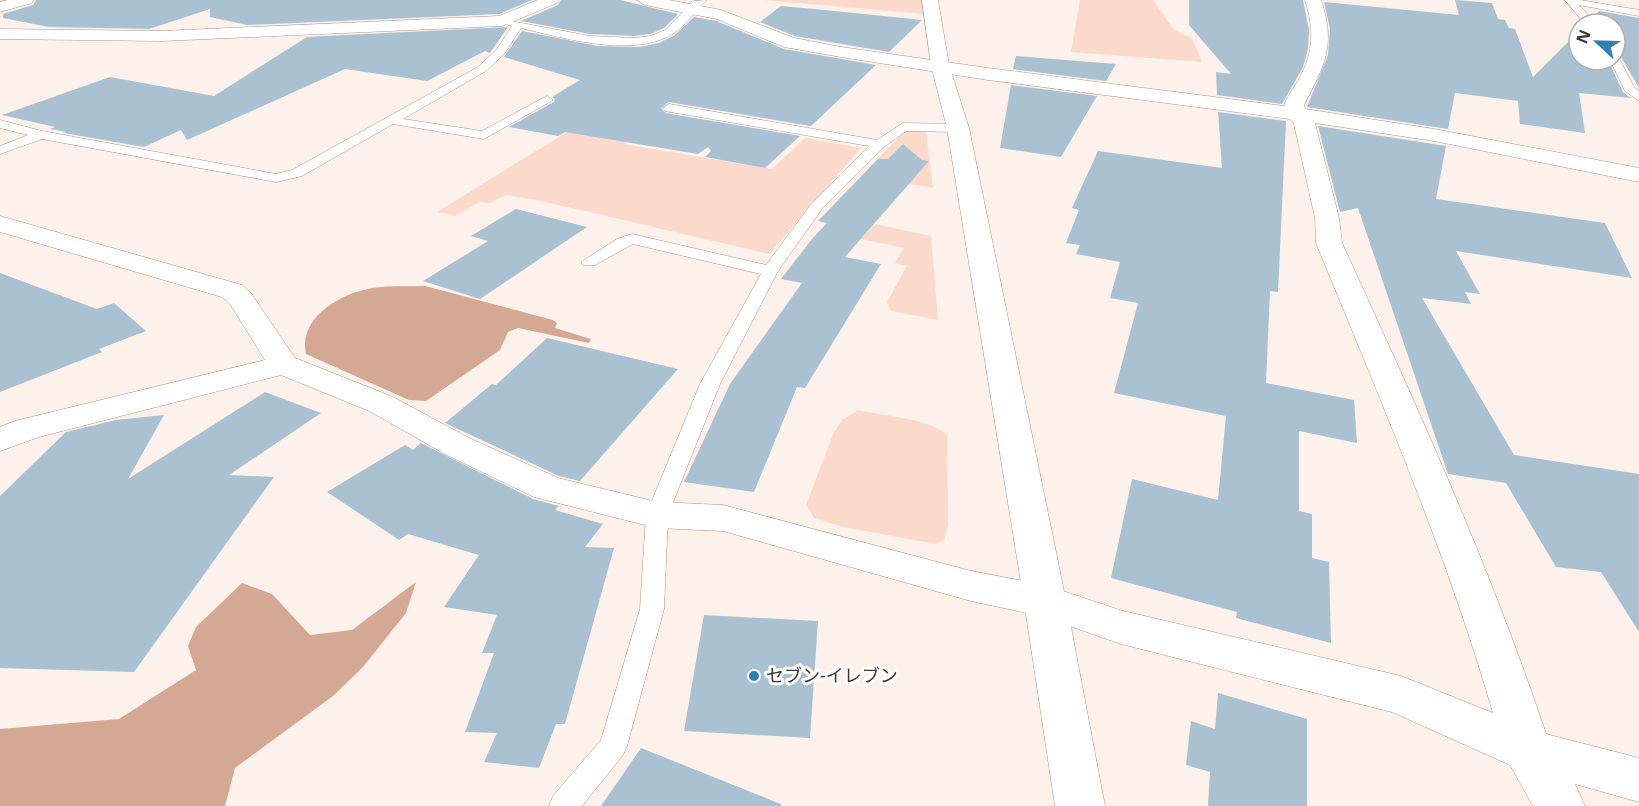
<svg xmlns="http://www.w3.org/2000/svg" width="1639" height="806" viewBox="0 0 1639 806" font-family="'Noto Sans','Noto Sans JP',sans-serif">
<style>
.green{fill:#fbdacb}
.forest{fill:#d4a893}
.building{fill:#aac1d2}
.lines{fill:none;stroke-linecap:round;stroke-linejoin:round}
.service-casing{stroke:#ad9488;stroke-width:1}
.minor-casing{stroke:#ad9488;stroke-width:1}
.tertiary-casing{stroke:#ad9488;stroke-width:1}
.service{fill:#fff;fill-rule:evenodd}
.minor{fill:#fff;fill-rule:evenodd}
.tertiary{fill:#fff;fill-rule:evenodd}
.poi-dot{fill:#3180b2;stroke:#fff;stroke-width:2}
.labels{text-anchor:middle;stroke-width:6;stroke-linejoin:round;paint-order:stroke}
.near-poi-label{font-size:18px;fill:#3f3530;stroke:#fff;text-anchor:start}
</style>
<rect width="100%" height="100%" fill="#fcf1eb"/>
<path class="green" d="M 764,0 L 921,0 L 923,14 Z
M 1080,0 L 1153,0 L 1174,30 L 1192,38 L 1202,62 L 1071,52 Z
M 612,104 L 672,112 L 624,144 L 772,169 L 805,138 L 861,148 L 769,254 L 546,202 L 506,195 L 491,203 L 479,202 L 456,216 L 437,212 Z
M 914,131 L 926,132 L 933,188 L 861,176 L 903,133 Z
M 875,224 L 931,236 L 938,320 L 891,311 L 887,302 L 907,266 L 895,263 L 904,248 L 861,239 Z
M 858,410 C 888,417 922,417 947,434 L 948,525 L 944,540 L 936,544 L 843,527 L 814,518 L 806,505 L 834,432 L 842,420 Z"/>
<path class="forest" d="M 425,286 L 553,320 L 557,323 L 555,328 L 591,339 L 589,343 L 518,328 L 508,332 L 500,350 L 426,401 L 409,400 L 306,354 C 298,319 338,295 368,289 C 385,285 407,287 425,286 Z
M 416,582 L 406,613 L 363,667 L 333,696 L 235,768 L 225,806 L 0,806 L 0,729 L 119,719 L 196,670 L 188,646 L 196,627 L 242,583 L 272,594 L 310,635 L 352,630 Z"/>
<path class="building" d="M 36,0 L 532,0 L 499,14 L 247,25 L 210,17 L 210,9 L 149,29 L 49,27 L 3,18 L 3,14 L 33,5 Z
M 561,0 L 620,0 L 678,14 L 664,28 L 650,34 L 634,36 L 590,34 L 521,21 L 558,5 Z
M 1189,0 L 1303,0 L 1309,30 L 1308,48 L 1303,67 L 1282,104 L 1217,95 L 1216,72 L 1231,74 L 1189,25 Z
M 1455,0 L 1492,3 L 1498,19 L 1505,20 L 1509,28 L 1515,29 L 1533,77 L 1579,31 L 1579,60 L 1608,60 L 1623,92 L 1631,98 L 1579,93 L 1585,133 L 1520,124 L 1518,101 L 1455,93 L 1448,129 L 1307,107 L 1328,55 L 1330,29 L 1324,2 L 1459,15 Z
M 781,6 L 825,10 L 922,20 L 889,52 L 795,36 L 760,22 Z
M 1599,11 L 1639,18 L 1639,88 L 1621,57 L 1615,55 L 1615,24 L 1598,24 L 1593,17 Z
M 694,17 L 716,21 L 784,49 L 876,65 L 811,126 L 669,102 L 661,108 L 665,113 L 800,136 L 765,168 L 705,157 L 711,151 L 708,147 L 698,154 L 565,132 L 558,136 L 509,127 L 554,102 L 555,99 L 552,97 L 580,80 L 504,57 L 522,31 L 598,46 L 640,47 L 659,43 L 675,35 Z
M 508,27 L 490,53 L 485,51 L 427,81 L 345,69 L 187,140 L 181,130 L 144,147 L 64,133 L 66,132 L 50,129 L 55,127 L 2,115 L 110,77 L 214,96 L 307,37 L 305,37 Z
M 1016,56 L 1116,64 L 1106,81 L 1013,69 Z
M 1011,85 L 1097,96 L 1061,157 L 1000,148 Z
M 1218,112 L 1286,121 L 1278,292 L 1270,291 L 1266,383 L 1354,400 L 1357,443 L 1299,431 L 1299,511 L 1312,514 L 1312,558 L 1329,562 L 1331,643 L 1236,618 L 1237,612 L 1111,578 L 1132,479 L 1218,500 L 1226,416 L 1114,393 L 1138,303 L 1110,298 L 1120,262 L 1076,254 L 1080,245 L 1066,243 L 1079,210 L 1072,208 L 1098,151 L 1222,168 Z
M 1318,126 L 1446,146 L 1436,199 L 1605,223 L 1632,278 L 1456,251 L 1480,294 L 1465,292 L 1471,304 L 1422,298 L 1514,455 L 1639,474 L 1639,632 L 1601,572 L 1556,567 L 1506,483 L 1448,474 L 1358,208 L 1340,212 Z
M 903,144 L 922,160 L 929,161 L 845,257 L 881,264 L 805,388 L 797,387 L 754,492 L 684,482 L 730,384 L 802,283 L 781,279 L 812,239 L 827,223 L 818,221 L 878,159 L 888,159 Z
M 516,209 L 587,227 L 480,299 L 423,281 L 488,241 L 471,236 Z
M 0,273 L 97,309 L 114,303 L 146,331 L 99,349 L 102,352 L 0,392 Z
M 547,338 L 678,369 L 580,481 L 559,476 L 445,423 L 492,384 L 496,385 Z
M 265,392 L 321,413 L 229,475 L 274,477 L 134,672 L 0,668 L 0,496 L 66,432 L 116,420 L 164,415 L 128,479 Z
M 421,443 L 533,499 L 559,506 L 555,510 L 603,524 L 585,547 L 614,548 L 565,724 L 556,724 L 539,768 L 484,762 L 497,733 L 465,732 L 494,653 L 482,653 L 497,615 L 444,607 L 479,555 L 408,534 L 399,540 L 327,492 L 405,445 L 413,450 Z
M 704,615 L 818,621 L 810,738 L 684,731 Z
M 1218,693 L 1307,719 L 1307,806 L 1208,806 L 1210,772 L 1186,765 L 1191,721 L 1215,729 Z
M 641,748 L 781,804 L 781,806 L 601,806 Z"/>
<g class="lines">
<g class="service-casing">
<path id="service" d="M 707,0 C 697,9 685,26 674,33 C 635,59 563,38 521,28 L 505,53 L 486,71 L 403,119 L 482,131 L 543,98 L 547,96 L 553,100 L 484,139 L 393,124 L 302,176 L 276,182 L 42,139 L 0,154 L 0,146 L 28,135 L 0,128 L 0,120 L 42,131 L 276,174 L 292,170 L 478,67 L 497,49 L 512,26 L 505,24 L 505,20 L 590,36 L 634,38 L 651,36 L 665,30 L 694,1 Z
M 1565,0 L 1580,0 L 1639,10 L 1639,16 L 1579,5 L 1596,24 L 1585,24 Z
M 1615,57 L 1619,58 L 1634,87 L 1639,91 L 1639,101 L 1625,91 L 1610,60 L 1615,60 Z
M 669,104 L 877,140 L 903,123 L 958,124 L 964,128 L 958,132 L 906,131 L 884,147 L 822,209 L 778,271 L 720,384 L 668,515 L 664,609 L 627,746 L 623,755 L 582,806 L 549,806 L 553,796 L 601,740 L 640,609 L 646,515 L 700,384 L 761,274 L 633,244 L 595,265 L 583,265 L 581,262 L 617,239 L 632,234 L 766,265 L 812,203 L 869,146 L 665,111 L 663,108 Z"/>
</g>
<g class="minor-casing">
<path id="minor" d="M 8,0 L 34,0 L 32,3 L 0,12 L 0,2 Z
M 538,0 L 559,0 L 557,3 L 502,26 L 162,41 L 0,39 L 0,29 L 162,31 L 499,16 Z
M 637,0 L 669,0 L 721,10 L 794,38 L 841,47 L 988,68 L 1284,106 C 1287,96 1295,87 1300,77 C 1314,51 1314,28 1305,0 L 1321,0 C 1336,45 1325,65 1304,105 L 1305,109 L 1434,129 L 1639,168 L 1639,182 L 1434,141 L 1315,123 L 1339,218 L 1342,243 C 1416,404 1490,566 1546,734 L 1639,758 L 1639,802 L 1575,784 L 1585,806 L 1533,806 L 1510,765 L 1392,712 L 1121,644 L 1041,616 L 971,601 L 723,531 L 657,528 L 534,497 L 445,454 L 369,411 L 281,375 L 39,437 L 0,451 L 0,427 L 15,421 L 265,360 L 230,304 L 222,297 L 0,232 L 0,216 L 242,285 L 251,293 L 295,358 L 393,397 L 469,438 L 558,478 L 657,502 L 723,505 L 971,571 L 1045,585 L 1123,611 L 1401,676 L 1493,713 C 1447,554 1379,396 1316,243 L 1315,218 L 1294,124 L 1290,119 L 988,80 L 841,57 L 784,47 L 717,19 L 645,5 Z"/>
</g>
<g class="tertiary-casing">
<path id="tertiary" d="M 922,0 L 938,0 L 949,65 L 969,128 L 1066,601 L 1105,806 L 1055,806 L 1024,601 L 947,128 L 931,65 Z"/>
</g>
<use href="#service" class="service"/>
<use href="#minor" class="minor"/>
<use href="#tertiary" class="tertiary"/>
</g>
<circle class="poi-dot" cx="754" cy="676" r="6"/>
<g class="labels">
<g class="near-poi-label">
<text x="766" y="682">セブン-イレブン</text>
</g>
</g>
<g transform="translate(1597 42) rotate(292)"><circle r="28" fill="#ffffff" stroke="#b2aeac" stroke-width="1.5"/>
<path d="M0-4.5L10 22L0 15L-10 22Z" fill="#3180b2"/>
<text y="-9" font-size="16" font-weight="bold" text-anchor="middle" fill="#3f3530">N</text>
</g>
</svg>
